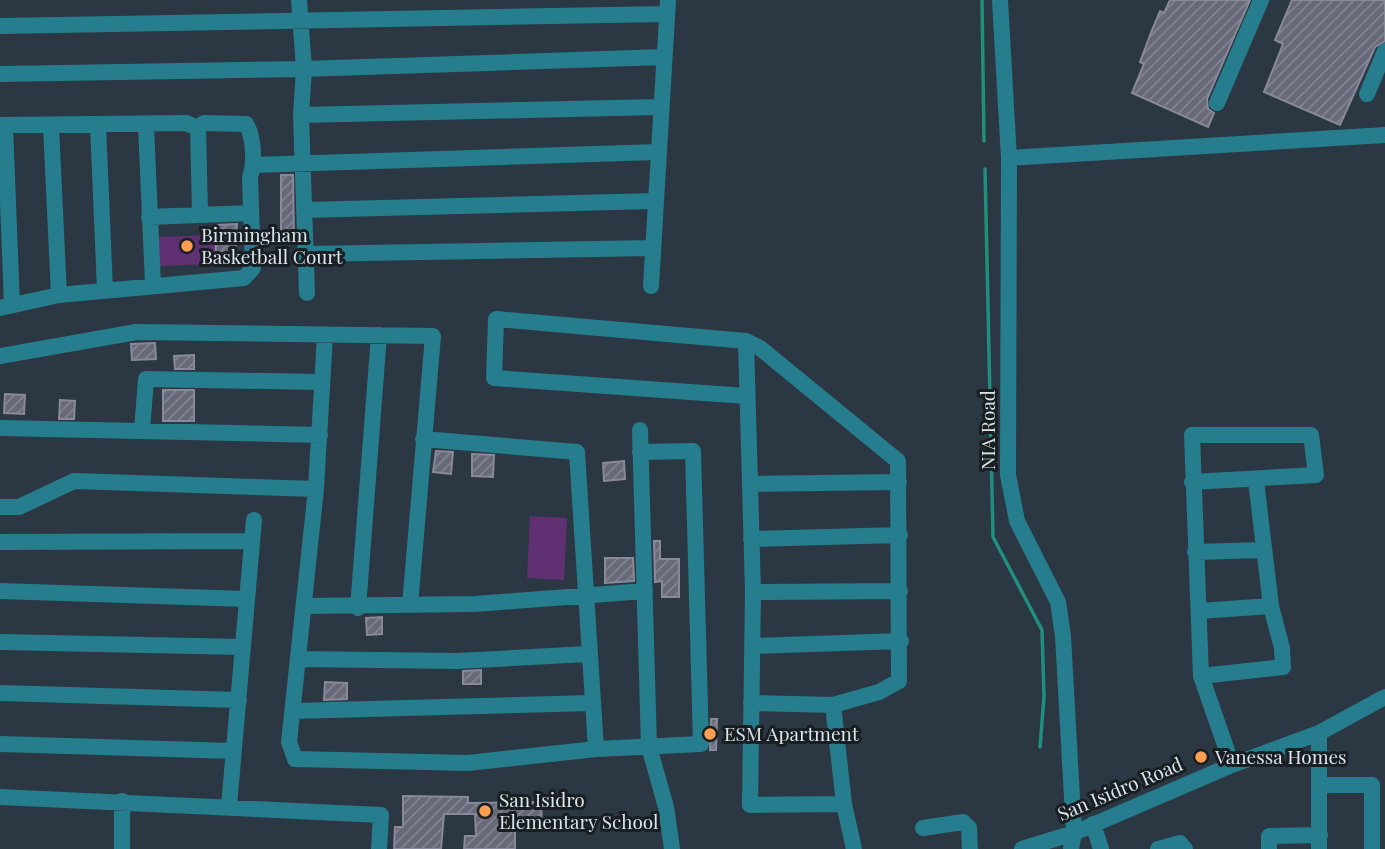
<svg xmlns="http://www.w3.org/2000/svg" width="1385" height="849" viewBox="0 0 1385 849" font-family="'Playfair Display',serif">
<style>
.pitch{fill:#603172}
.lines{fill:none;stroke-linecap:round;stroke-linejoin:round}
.stream{stroke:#208f7d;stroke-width:3.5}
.building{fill:url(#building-hatch);stroke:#88899a;stroke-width:2}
.minor{stroke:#267d8d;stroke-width:16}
.poi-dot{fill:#fb9e51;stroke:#181e22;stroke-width:2.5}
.labels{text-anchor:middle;stroke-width:6;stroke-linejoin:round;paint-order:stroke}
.poi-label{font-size:19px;fill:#dce4eb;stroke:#181e22;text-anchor:start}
.street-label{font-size:19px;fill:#dce4eb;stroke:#181e22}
</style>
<defs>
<pattern id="building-hatch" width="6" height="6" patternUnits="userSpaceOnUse" patternTransform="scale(1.75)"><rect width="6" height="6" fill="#676878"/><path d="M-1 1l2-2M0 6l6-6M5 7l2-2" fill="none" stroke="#838592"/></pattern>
</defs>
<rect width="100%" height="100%" fill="#2b3742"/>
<path class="pitch" d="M 215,235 L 216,264 L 159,266 L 158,237 Z
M 530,516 L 567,518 L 564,580 L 527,578 Z"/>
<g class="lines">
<path class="stream" d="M 982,0 L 984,141
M 985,169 L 993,537 L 1042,630 L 1044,697 L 1040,747"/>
</g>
<path class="building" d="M 1170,0 L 1250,0 L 1207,99 L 1208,109 L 1214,113 L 1208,127 L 1132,93 L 1144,64 L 1140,62 L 1152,30 L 1160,11 L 1164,13 Z
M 1292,0 L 1385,0 L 1385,41 L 1375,47 L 1340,125 L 1264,92 L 1283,44 L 1275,40 Z
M 281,175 L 293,175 L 294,243 L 281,243 Z
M 237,224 L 235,254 L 216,255 L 215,225 Z
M 155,343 L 156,359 L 132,360 L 131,344 Z
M 194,355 L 194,369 L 175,369 L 174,356 Z
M 163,390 L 194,390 L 194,421 L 163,421 Z
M 5,394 L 25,395 L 24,414 L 4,413 Z
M 60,400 L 75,401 L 74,419 L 59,419 Z
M 436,451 L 453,452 L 451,474 L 433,472 Z
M 472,454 L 494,455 L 493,477 L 472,476 Z
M 624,461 L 625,479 L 604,481 L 603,463 Z
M 654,541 L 660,541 L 660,559 L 679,559 L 679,597 L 662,597 L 662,581 L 655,582 Z
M 605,558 L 633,558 L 634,581 L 605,583 Z
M 382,617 L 382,634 L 367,635 L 366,618 Z
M 481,670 L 481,684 L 463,684 L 463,671 Z
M 325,682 L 347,683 L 347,699 L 324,700 Z
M 711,719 L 717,719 L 716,750 L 710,750 Z
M 403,796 L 468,797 L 468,803 L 541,802 L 542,826 L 515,826 L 515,849 L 464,849 L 465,836 L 476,836 L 475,814 L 444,814 L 441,849 L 394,849 L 395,827 L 403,827 Z"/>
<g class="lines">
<path class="minor" d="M 299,0 L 304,69 L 301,115 L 307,293
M 1000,0 L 1009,158 L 1008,475 L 1017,521 L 1058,602 L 1063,636 L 1074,833 L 1071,849
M 0,26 L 667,14
M 0,74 L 304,69 L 664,57
M 1367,94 L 1385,51
M 1217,103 L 1261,0
M 301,115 L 659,107
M 0,125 L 186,123 L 198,128 L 204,123 L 246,124 C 254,136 255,164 250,177 L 253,268 L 244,278 L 59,295 L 0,308
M 5,125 L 12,305
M 98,125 L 105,290
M 146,125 L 153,285
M 51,126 L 59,295
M 198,128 L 200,214
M 1009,158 L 1385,135
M 253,165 L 657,152
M 304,210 L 655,201
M 149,217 L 250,213
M 305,254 L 652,248
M 651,286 L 668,0
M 325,335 L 316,489 L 289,742 L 295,759 L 468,763 L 596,749 L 701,744 L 693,451 L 640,452
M 746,341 L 753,592 L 750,805 L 844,804
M 0,356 L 136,332 L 433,336 L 410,605
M 746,396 L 494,378 L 496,319 L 746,341 L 760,348 L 898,461 L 899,681 L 879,692 L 833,705 L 844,804 L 854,849
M 0,428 L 320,435
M 142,430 L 146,379 L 321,382
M 640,430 L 649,747 L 666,807 L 672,849
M 423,439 L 577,452 L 596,749
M 1192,482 L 1316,475 L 1311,435 L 1192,435 L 1201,676 L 1232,765
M 750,484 L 899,482
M 0,507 L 19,507 L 74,481 L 316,489
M 751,539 L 900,535
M 0,542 L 252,541
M 1195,552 L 1263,550
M 0,591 L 247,599
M 753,592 L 900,591
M 304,606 L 475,604 L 645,591
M 358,608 L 379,335
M 1199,611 L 1271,606
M 0,642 L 243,647
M 752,646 L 901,641
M 298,659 L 457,661 L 587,654
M 1201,676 L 1283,667 L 1282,648 L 1271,606 L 1256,481
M 0,693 L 239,700
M 751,703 L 833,705
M 293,711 L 591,703
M 1319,733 L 1319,849
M 0,744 L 234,751
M 1321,785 L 1372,785 L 1372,849
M 0,797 L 381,815 L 379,849
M 229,806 L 254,520
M 1093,824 L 1101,849
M 923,828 L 963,822 L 969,828 L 970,849
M 122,849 L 122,801
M 1022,849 L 1074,833 L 1232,765 L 1319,733 L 1385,697
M 1158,849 L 1180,843 L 1185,849
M 1269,849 L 1269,836 L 1320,835"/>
</g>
<g class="poi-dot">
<circle cx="187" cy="246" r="7"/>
<circle cx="710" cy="734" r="7"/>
<circle cx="1201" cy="757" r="7"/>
<circle cx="485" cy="811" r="7"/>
</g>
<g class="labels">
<g class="poi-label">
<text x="201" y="242">Birmingham<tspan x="201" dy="22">Basketball Court</tspan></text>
<text x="724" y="741">ESM Apartment</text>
<text x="1215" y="764">Vanessa Homes</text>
<text x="499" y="807">San Isidro<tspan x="499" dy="22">Elementary School</tspan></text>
</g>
<g class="street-label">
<text transform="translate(988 430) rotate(-90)" y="7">NIA Road</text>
<text transform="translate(1120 789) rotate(-23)" y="7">San Isidro Road</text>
</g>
</g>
</svg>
